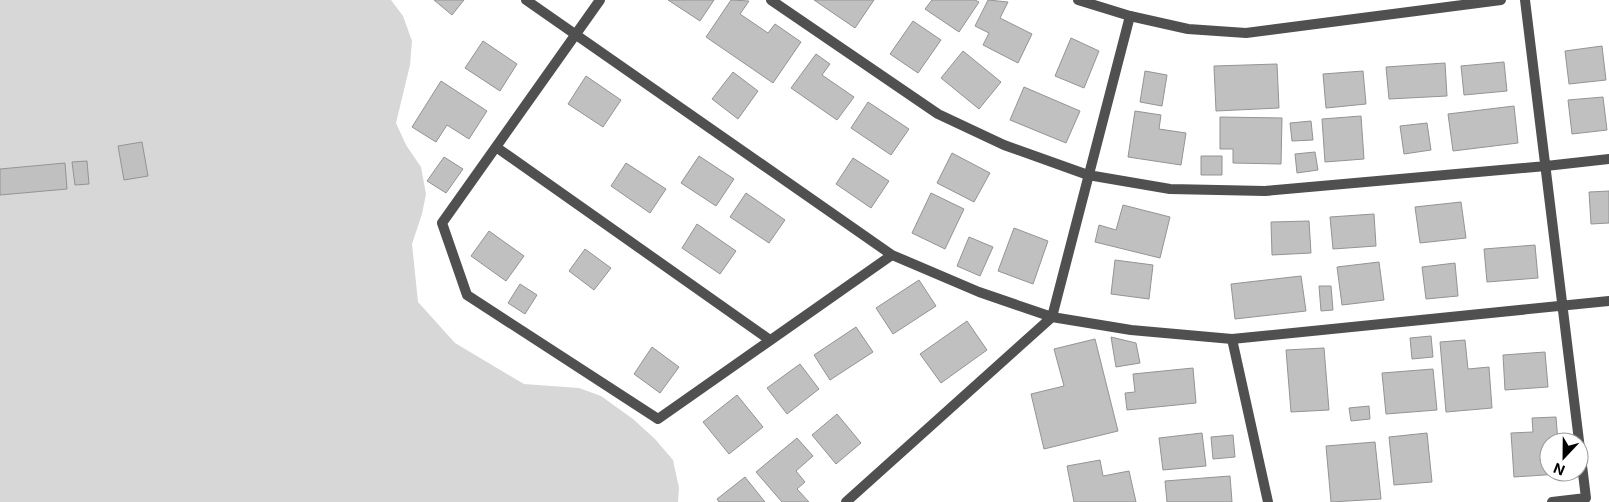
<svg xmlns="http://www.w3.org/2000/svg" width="1609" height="502" viewBox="0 0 1609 502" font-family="Inter,sans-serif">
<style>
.green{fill:#d7d7d7}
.building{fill:#c0c0c0;stroke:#949494}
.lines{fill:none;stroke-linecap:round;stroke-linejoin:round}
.minor{stroke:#505050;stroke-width:10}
.tertiary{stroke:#505050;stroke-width:10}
</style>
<rect width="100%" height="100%" fill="#fff"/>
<path class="green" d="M 0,0 L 391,0 L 403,16 L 412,41 L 410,65 L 396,123 L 406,145 L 421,167 L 426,194 L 422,214 L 412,244 L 418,302 L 455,343 L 524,384 L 579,388 L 601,396 L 633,419 L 655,439 L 673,460 L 679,488 L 678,502 L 0,502 Z"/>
<path class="building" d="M 434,0 L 464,0 L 452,15 Z
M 668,0 L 714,0 L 700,21 Z
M 731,0 L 749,1 L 740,14 L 768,33 L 775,24 L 801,42 L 773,83 L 706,37 Z
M 814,0 L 874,0 L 855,28 Z
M 932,0 L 975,0 L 979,2 L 959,32 L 925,9 Z
M 988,0 L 1008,2 L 1000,18 L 1032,34 L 1018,63 L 983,45 L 989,33 L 975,26 Z
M 913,21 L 941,40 L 918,73 L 890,54 Z
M 1071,38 L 1099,51 L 1084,88 L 1055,76 Z
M 483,41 L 517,64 L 500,91 L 465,68 Z
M 1602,46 L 1606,80 L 1569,84 L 1565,51 Z
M 963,51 L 1001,82 L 979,109 L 941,78 Z
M 816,54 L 830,64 L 822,75 L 854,97 L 837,120 L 791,88 Z
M 1504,62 L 1507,91 L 1464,95 L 1461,66 Z
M 1445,63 L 1447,96 L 1389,99 L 1386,67 Z
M 1277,64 L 1279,108 L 1216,111 L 1214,66 Z
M 1145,71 L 1167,75 L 1162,106 L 1140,102 Z
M 1363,71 L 1366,104 L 1326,108 L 1323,74 Z
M 733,72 L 758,91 L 738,119 L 712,99 Z
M 586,76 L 621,100 L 603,127 L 568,104 Z
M 441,81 L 487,111 L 469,139 L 447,125 L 436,142 L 412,127 Z
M 1024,87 L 1080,111 L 1066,143 L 1010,120 Z
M 1603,97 L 1607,130 L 1572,134 L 1568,100 Z
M 868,102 L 909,129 L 891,155 L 851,128 Z
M 1514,106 L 1518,143 L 1453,151 L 1448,114 Z
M 1135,111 L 1161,115 L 1159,129 L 1186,133 L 1181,165 L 1128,157 Z
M 1361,116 L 1364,159 L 1325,162 L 1322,119 Z
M 1220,117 L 1282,118 L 1281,164 L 1233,163 L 1233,149 L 1220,149 Z
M 1311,121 L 1313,140 L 1292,141 L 1290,123 Z
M 1427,123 L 1431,150 L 1404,154 L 1400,126 Z
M 142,142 L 148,176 L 124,180 L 118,146 Z
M 1315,152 L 1318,170 L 1297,173 L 1295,154 Z
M 952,153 L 990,173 L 974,202 L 937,183 Z
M 699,156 L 734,179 L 716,206 L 681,183 Z
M 1201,156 L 1222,156 L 1222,175 L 1201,175 Z
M 444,157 L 463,169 L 446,193 L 427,181 Z
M 853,158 L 889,181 L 871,208 L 836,184 Z
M 87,161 L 89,184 L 75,185 L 72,162 Z
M 65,163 L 67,189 L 0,195 L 0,169 Z
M 626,163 L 666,189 L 650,213 L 611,186 Z
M 1609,191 L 1609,223 L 1591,224 L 1589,192 Z
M 746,193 L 785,220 L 769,243 L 730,217 Z
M 931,193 L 964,209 L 945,249 L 912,233 Z
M 1461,202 L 1466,238 L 1420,243 L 1415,207 Z
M 1123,205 L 1170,217 L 1160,258 L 1095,242 L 1099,225 L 1116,230 Z
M 1374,214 L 1376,246 L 1333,249 L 1330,217 Z
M 1309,221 L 1311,253 L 1272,255 L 1271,222 Z
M 697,224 L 736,251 L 720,274 L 682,248 Z
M 1014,228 L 1048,241 L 1033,284 L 998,271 Z
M 489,231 L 524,256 L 506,281 L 471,256 Z
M 969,237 L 993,247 L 980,276 L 957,266 Z
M 1535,245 L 1538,278 L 1487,282 L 1484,249 Z
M 585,249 L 611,268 L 594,290 L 569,271 Z
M 1115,260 L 1153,265 L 1149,299 L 1111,294 Z
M 1379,262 L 1384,300 L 1342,305 L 1337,267 Z
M 1455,263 L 1458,296 L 1426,299 L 1422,267 Z
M 1301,276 L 1306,311 L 1235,319 L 1231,284 Z
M 919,280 L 936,306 L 893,334 L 876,308 Z
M 520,284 L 537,295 L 525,314 L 508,303 Z
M 1319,286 L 1331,286 L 1333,310 L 1321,311 Z
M 967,321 L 987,350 L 941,383 L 920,354 Z
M 856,327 L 873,352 L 830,380 L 814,355 Z
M 1431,336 L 1433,357 L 1412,359 L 1410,338 Z
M 1111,337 L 1136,343 L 1140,363 L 1116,367 Z
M 1095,339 L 1118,431 L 1044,449 L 1031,394 L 1064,386 L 1054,349 Z
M 1465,340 L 1468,369 L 1489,367 L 1492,408 L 1446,412 L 1440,342 Z
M 652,347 L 679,367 L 660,393 L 634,374 Z
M 1324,348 L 1329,410 L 1291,412 L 1286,350 Z
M 1545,352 L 1548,387 L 1505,390 L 1503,355 Z
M 800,364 L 819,389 L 787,414 L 767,388 Z
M 1193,368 L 1196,403 L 1127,410 L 1125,393 L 1135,392 L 1133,374 Z
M 1433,369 L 1437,410 L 1386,414 L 1382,373 Z
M 737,395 L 763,427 L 729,454 L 703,422 Z
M 1369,406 L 1370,419 L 1351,421 L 1349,408 Z
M 837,414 L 861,443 L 836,464 L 812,435 Z
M 1556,417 L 1558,442 L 1549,442 L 1549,472 L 1560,474 L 1514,477 L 1511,433 L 1533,432 L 1532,418 Z
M 1202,433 L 1206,466 L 1163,470 L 1159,438 Z
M 1427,433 L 1432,482 L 1394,485 L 1389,437 Z
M 1233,435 L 1235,457 L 1213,459 L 1211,437 Z
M 797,438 L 813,456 L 796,471 L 805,482 L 797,489 L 809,502 L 782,502 L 756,472 Z
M 1375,442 L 1381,499 L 1331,502 L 1326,446 Z
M 1100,460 L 1103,476 L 1129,471 L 1136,502 L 1074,502 L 1067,466 Z
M 1230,476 L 1232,502 L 1167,502 L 1165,481 Z
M 745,477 L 765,502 L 719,502 L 717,499 Z"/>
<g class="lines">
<path class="minor" d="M 526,0 L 892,255 L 979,292 L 1052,317 L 1131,330 L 1232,339 L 1609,301
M 600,0 L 442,223 L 467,295 L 658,419 L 892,255
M 771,0 L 938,114 L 1004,145 L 1088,175 L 1170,189 L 1265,191 L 1546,166 L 1609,159
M 1525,0 L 1586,498 L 1552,502
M 496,147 L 770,340
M 1232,339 L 1268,502
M 846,502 L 1052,317 L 1130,16"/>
<path class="tertiary" d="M 1078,0 L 1130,16 L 1188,29 L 1246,33 L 1501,0"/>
</g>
<g transform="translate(1564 457) rotate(202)"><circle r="24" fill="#ffffff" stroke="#999999"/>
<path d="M0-4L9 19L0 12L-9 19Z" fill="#000000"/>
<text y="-8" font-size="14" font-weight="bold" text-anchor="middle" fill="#000000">N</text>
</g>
</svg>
